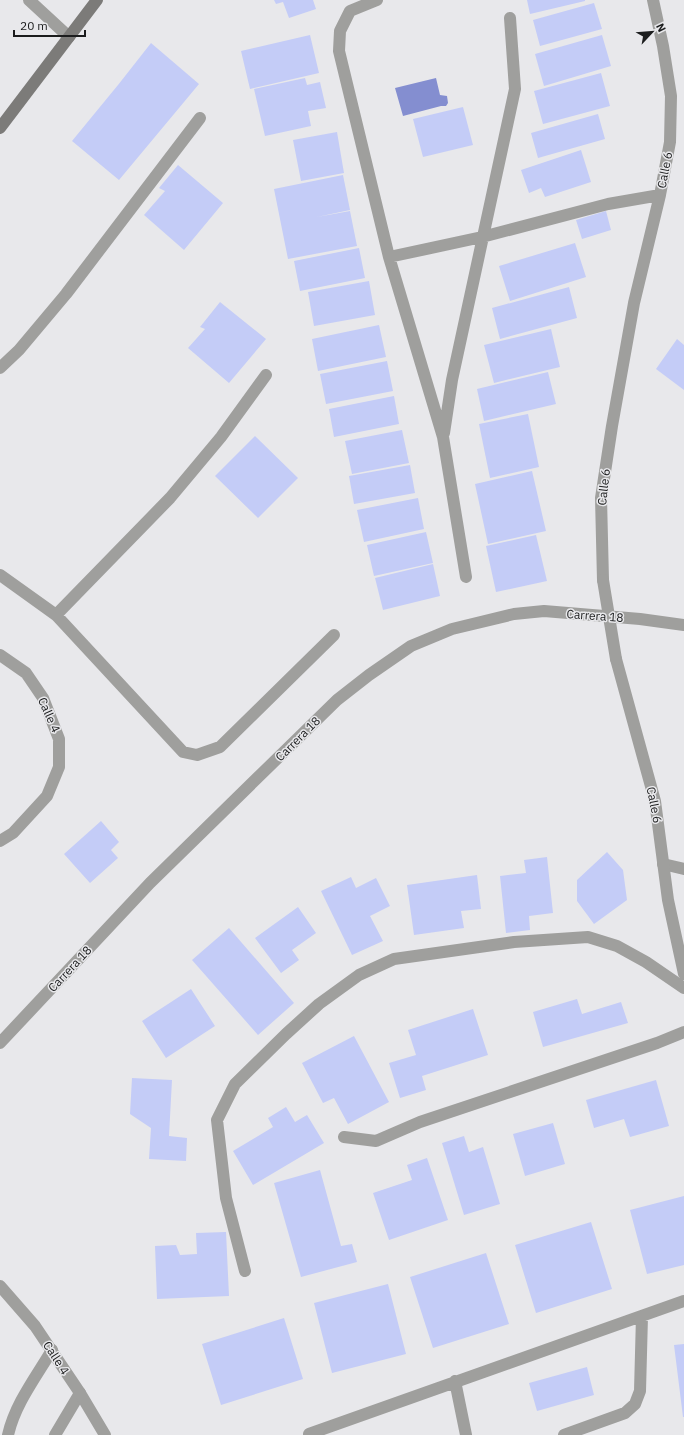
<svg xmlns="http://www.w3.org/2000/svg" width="684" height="1435" viewBox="0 0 684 1435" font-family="'IBM Plex Sans',sans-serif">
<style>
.water{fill:#848ed0}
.building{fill:#c4ccf7}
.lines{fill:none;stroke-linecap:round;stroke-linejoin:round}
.lane{stroke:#9f9f9d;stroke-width:12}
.street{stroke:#9f9f9d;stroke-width:12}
.secondary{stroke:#7c7b79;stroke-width:12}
.street-bridge{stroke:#9f9f9d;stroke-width:12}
.labels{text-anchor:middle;stroke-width:3;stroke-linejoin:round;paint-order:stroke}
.street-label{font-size:12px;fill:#1b1c1d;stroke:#e8e8eb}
</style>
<rect width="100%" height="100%" fill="#e8e8eb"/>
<path class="water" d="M 436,78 L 440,95 L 447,96 L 448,103 L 446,106 L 441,106 L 403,116 L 395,88 Z"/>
<path class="building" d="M 274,0 L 313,0 L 316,9 L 289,18 L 283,2 L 276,4 Z
M 527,0 L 585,0 L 585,1 L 530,14 Z
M 594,3 L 602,29 L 540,46 L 533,20 Z
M 310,35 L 319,73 L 250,89 L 241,51 Z
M 602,35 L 611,66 L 544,86 L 535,54 Z
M 151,43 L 199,84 L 119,180 L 72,141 L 118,85 Z
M 601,73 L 610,106 L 543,124 L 534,91 Z
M 305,78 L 307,85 L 320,82 L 326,108 L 308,111 L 311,126 L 265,136 L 254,89 Z
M 463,107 L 473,145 L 423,157 L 413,119 Z
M 598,114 L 605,139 L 538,158 L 531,133 Z
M 337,132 L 344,173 L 301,181 L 293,140 Z
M 581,150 L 591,182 L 545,197 L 541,188 L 529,193 L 521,170 Z
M 178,165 L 223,203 L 184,250 L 144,215 L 165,191 L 159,188 Z
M 343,175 L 350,210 L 317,217 L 350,211 L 357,246 L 288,259 L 274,189 Z
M 606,211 L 611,230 L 582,239 L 576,220 Z
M 575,243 L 586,277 L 510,301 L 499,266 Z
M 359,248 L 365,278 L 300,291 L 294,261 Z
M 369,281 L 375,315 L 314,326 L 308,292 Z
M 569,287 L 577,318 L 500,339 L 492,308 Z
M 220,302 L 266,339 L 229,383 L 188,348 L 205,329 L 200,327 Z
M 379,325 L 386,357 L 318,371 L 312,339 Z
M 551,329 L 560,367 L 494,383 L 484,345 Z
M 677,339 L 684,345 L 684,390 L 656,369 Z
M 387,361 L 393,391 L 326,404 L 320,374 Z
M 548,372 L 556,404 L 484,421 L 477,389 Z
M 394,396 L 399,424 L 334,437 L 329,409 Z
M 528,414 L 539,467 L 490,478 L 479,424 Z
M 402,430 L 409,463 L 352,474 L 345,441 Z
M 255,436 L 298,478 L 258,518 L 215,476 Z
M 410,465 L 415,493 L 354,504 L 349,476 Z
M 532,471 L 546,531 L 488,544 L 475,484 Z
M 418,498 L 424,529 L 364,542 L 357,510 Z
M 426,532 L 433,563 L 374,576 L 367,545 Z
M 536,535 L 547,581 L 496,592 L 486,546 Z
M 433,564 L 440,596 L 383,610 L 375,578 Z
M 101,821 L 119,842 L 111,850 L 118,858 L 90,883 L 64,854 Z
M 607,852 L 623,870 L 627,900 L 594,924 L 577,901 L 577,880 Z
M 547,857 L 553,913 L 529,916 L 530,930 L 506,933 L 500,876 L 526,873 L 524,860 Z
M 477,875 L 481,909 L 461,911 L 464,928 L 414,935 L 407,885 Z
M 351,877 L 356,888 L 376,878 L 390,906 L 370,916 L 383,941 L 352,955 L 321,891 Z
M 298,907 L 316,933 L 292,950 L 299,960 L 281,973 L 255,938 Z
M 229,928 L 294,1003 L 258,1035 L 192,960 Z
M 191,989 L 215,1026 L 166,1058 L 142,1021 Z
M 577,999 L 582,1014 L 621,1002 L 628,1023 L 543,1047 L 533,1012 Z
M 473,1009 L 488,1055 L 422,1076 L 426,1090 L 400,1098 L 389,1063 L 416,1055 L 408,1030 Z
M 354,1036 L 389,1102 L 348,1124 L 334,1098 L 323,1103 L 302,1063 Z
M 132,1078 L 172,1080 L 169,1136 L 187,1138 L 186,1161 L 149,1159 L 151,1128 L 130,1114 Z
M 656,1080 L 669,1126 L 630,1137 L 624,1119 L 594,1128 L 586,1100 Z
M 286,1107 L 295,1122 L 307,1115 L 324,1143 L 253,1185 L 233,1151 L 273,1127 L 268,1118 Z
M 553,1123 L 565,1164 L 525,1176 L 513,1134 Z
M 464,1136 L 469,1152 L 483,1147 L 500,1204 L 464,1215 L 442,1143 Z
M 427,1158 L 448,1220 L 389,1240 L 373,1193 L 412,1180 L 407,1165 Z
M 320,1170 L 341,1246 L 352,1244 L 357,1262 L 301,1277 L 274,1183 Z
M 684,1196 L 684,1265 L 647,1274 L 630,1210 Z
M 591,1222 L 612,1289 L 536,1313 L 515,1245 Z
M 226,1232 L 229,1296 L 157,1299 L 155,1246 L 176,1245 L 180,1255 L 197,1254 L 196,1233 Z
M 486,1253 L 509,1324 L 433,1348 L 410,1277 Z
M 388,1284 L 406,1354 L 332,1373 L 314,1303 Z
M 284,1318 L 303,1379 L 221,1405 L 202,1344 Z
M 684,1344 L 684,1417 L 683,1417 L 674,1345 Z
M 587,1367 L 594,1395 L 537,1411 L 529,1383 Z"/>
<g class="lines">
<path class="lane" d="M 29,0 L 69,37
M 663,864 L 684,869
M 8,1435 C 15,1404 36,1377 52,1350
M 55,1435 L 80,1393"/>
<path class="street" d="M 377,0 L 350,11 L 340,31 L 339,51 L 389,257 L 443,437 L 466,577
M 389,257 L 482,237 L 608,204 L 660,195
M 0,368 L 19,350 L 66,294 L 200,118
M 444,433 L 452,380 L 515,89 L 510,18
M 0,575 L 56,615 L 183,752 L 197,755 L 220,747 L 334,635
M 603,580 L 601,498 L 612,426 L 634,303 L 660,195 L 670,142 L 671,96 L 663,46 L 653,0
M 56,615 L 170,498 L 221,437 L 266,375
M 0,655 L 26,673 L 43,698 L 59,739 L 59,767 L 47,796 L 13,833 L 0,841
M 616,659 L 655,801 L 668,900 L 684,974
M 0,1043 L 150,883 L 337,700 L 369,675 L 411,646 L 452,629 L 514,614 L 544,611 L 640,619 L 684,625
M 344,1137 L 376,1141 L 420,1122 L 657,1043 L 684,1032
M 245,1271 L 226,1198 L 217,1120 L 235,1084 L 286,1034 L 319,1004 L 359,975 L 394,959 L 514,942 L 588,937 L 617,946 L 646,962 L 684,988
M 0,1286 L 35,1326 L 80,1393 L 105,1435
M 455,1381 L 466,1435
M 309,1434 L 684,1301
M 564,1435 L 625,1413 L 635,1404 L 640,1391 L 642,1316"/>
<path class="secondary" d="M 0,128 L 97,0"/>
<path class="street-bridge" d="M 603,580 L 616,659"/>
</g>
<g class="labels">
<g class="street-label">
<text transform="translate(665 170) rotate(-79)" y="4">Calle 6</text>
<text transform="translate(604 487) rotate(-84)" y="4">Calle 6</text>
<text transform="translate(595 616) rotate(4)" y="4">Carrera 18</text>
<text transform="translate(49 715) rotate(66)" y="4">Calle 4</text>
<text transform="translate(298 739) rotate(-45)" y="4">Carrera 18</text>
<text transform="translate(654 805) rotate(79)" y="4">Calle 6</text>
<text transform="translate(70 969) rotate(-47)" y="4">Carrera 18</text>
<text transform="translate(56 1358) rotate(57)" y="4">Calle 4</text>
</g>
</g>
<g transform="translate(652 32) rotate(64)" stroke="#e8e8eb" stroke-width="3" paint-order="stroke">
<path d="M0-3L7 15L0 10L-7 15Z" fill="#1b1c1d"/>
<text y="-6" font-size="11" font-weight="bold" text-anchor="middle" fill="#1b1c1d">N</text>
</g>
<path d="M14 30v6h71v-6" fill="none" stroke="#1b1c1d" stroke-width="2"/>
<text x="20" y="30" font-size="12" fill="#1b1c1d" stroke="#e8e8eb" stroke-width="3" paint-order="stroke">20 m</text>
</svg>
